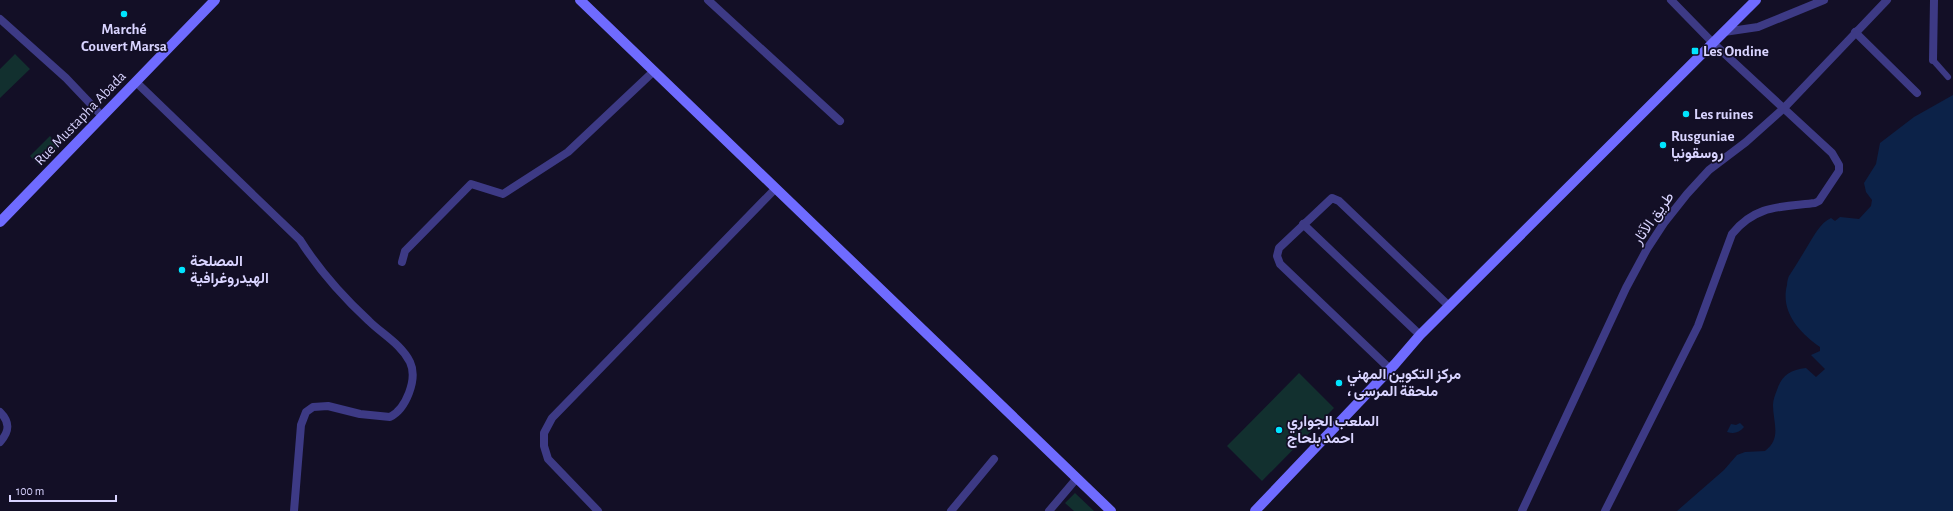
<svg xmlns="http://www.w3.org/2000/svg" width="1953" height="511" viewBox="0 0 1953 511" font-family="'Alegreya Sans',Vazirmatn,sans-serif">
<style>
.green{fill:#12302f}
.water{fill:#0c2248}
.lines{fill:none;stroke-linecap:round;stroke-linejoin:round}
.pedestrian{stroke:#3d3a85;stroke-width:6}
.minor{stroke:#3d3a85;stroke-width:8}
.secondary{stroke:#6f6bff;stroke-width:10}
.poi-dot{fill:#00e5ff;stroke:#130f26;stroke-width:1.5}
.labels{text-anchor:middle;stroke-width:3.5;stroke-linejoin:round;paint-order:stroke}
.poi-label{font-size:15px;font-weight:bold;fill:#d9d4ff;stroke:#130f26;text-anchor:start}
.street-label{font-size:15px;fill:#d9d4ff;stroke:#130f26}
</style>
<rect width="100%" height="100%" fill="#130f26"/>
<path class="green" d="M 15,54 L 30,69 L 0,98 L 0,69 Z
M 50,136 L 59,146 L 39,166 L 30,156 Z
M 1299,373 L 1334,408 L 1262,481 L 1227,446 Z
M 1075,493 L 1094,511 L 1074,511 L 1065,503 Z"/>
<path class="water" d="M 1953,95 L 1953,511 L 1677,511 L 1724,470 L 1737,455 L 1745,452 L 1765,451 C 1782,438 1773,423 1773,405 C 1773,400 1775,395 1777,390 C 1782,375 1790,370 1806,368 L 1816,377 L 1825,369 L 1811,355 L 1820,351 L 1820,347 C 1800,333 1780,312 1787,285 C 1787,282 1788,278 1789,276 C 1795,267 1801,257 1807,247 C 1814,236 1820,223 1831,218 L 1835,221 L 1840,217 L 1859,219 L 1871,206 L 1872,200 L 1866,192 L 1864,183 L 1876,164 L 1880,143 L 1914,117 Z
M 1740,423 L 1744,427 C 1739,433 1734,434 1727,432 L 1731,424 L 1736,425 Z"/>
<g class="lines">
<path class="pedestrian" d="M 1933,60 L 1948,77"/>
<path class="minor" d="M 708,0 L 840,121
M 0,19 L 66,78 L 103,117
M 1724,32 L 1758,27 L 1824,0
M 1855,32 L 1917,93
M 1933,60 L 1934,0
M 136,82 L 300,240 C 319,270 343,297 369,321 C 382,334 401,344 410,362 C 418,379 406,409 390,417 L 360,414 L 328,406 L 313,407 L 306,412 L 301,425 L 294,511
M 1303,224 L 1420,335
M 402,262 L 405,251 L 471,184 L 503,194 L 568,152 L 654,71
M 1390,369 L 1280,264 L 1277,256 L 1279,248 L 1332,198 L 1339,201 L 1449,306
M 0,412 C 10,422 10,431 0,442
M 598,511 L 548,459 L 544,446 L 544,433 L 552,418 L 776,188
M 951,511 L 994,459
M 1049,511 L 1077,478
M 1522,511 L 1626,288 L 1647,249 L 1664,223 L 1687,194 L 1709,170 L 1746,142 L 1784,108 L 1887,0
M 1605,511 L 1698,326 L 1732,234 C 1755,205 1781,207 1815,203 L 1819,201 L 1839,171 L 1839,165 L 1832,153 L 1713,43 L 1671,0"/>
<path class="secondary" d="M 580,0 L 1111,511
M 0,222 L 215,0
M 1255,511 L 1395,364 L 1420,335 L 1756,0"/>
</g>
<g class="poi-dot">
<circle cx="124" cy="14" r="4"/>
<rect x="1691" y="47" width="8" height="8" rx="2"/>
<circle cx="1686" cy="114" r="4"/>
<circle cx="1663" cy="145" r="4"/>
<circle cx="182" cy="270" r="4"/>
<circle cx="1339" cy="383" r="4"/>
<circle cx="1279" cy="430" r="4"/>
</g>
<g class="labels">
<g class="poi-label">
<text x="124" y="34" text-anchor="middle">Marché<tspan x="124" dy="17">Couvert Marsa</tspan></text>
<text x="1703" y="56">Les Ondine</text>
<text x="1694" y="119">Les ruines</text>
<text x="1671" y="141">Rusguniae<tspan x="1671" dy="17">روسقونيا</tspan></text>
<text x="190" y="266">المصلحة<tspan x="190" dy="17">الهيدروغرافية</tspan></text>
<text x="1347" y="379">مركز التكوين المهني<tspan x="1347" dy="17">، ملحقة المرسى</tspan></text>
<text x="1287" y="426">الملعب الجواري<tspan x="1287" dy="17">احمد بلحاج</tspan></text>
</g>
<g class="street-label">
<text transform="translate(80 118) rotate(-46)" y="5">Rue Mustapha Abada</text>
<text transform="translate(1653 218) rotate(-55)" y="5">طريق الآثار</text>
</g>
</g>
<path d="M10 495v6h106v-6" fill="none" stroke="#d9d4ff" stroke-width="2"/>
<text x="16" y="495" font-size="12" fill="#d9d4ff" stroke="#130f26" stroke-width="3" paint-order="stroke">100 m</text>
</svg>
